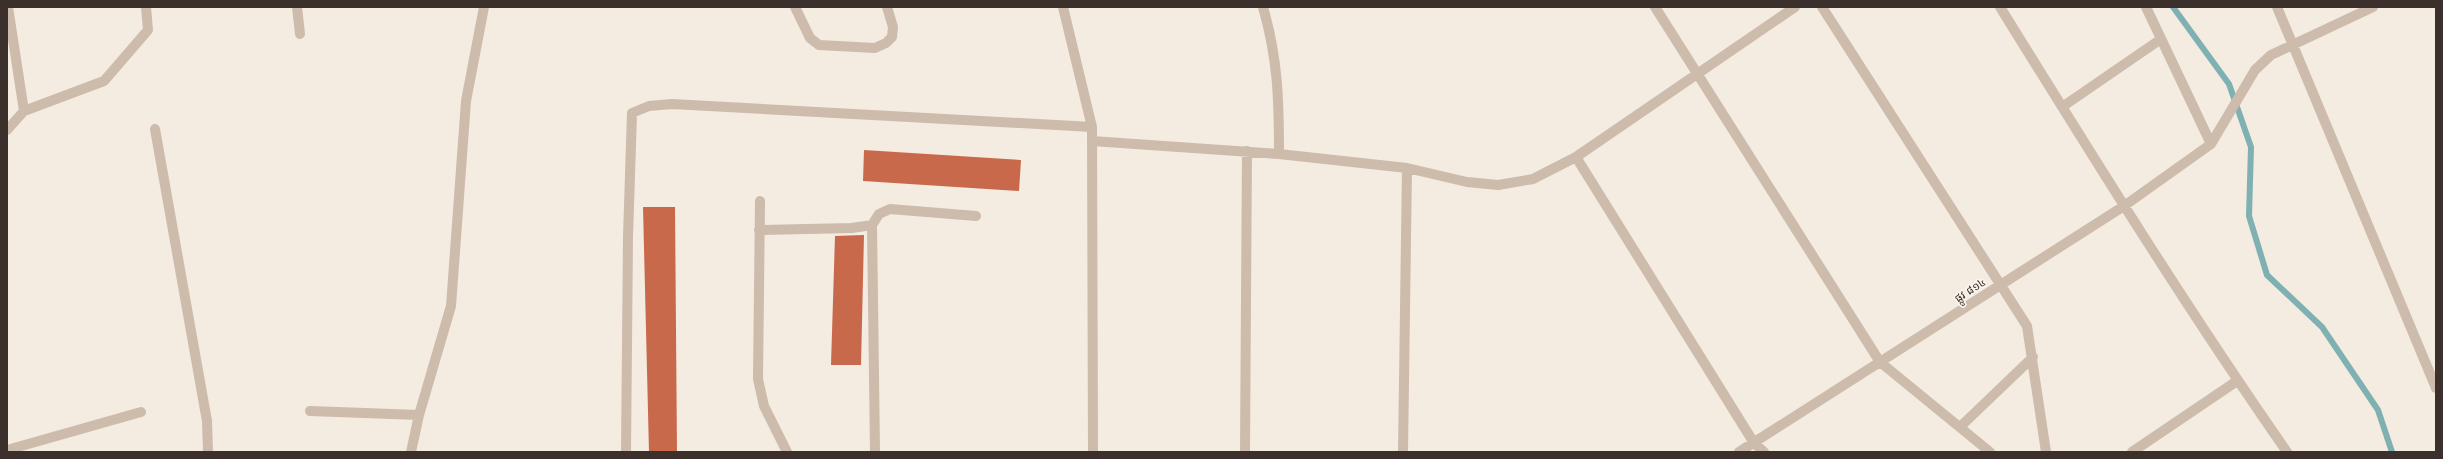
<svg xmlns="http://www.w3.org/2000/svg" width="2443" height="459" viewBox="0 0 2443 459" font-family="Quicksand,'Noto Sans Khmer',sans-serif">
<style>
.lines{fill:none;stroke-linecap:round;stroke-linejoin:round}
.stream{stroke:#7fb0b2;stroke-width:6}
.building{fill:#c8694b}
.minor{stroke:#cdbbac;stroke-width:10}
.labels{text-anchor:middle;stroke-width:3.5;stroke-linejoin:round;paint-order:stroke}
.street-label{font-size:11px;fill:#3b302b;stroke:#fbf5ee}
</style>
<rect width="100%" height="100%" fill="#f4ebe1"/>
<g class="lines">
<path class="stream" d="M 2173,7 L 2229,84 L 2251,147 L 2249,216 L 2267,275 L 2322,327 L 2378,410 L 2392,452"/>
</g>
<path class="building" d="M 864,150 L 1021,160 L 1019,191 L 863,181 Z
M 643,207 L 675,207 L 677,452 L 649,452 Z
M 864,235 L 861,365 L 831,365 L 835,236 Z"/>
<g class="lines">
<path class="minor" d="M 8,7 L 24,111
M 297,7 L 300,34
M 795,7 L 810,38 L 819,45 L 875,48 L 886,43 L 892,37 L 893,27 L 887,7
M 1063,7 L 1092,127 L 1093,452
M 1263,7 C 1278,59 1279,100 1279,154
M 1655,7 L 1880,362 L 1990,452
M 1822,7 L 2027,326 L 2046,452
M 2000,7 C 2093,157 2186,307 2287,452
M 2146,7 L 2211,144
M 2277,7 L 2436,388
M 2062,107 L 2161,39
M 155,129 L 207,421 L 208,452
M 7,130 L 24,111 L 104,81 L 148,30 L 146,7
M 1092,141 L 1279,154 L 1407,168 L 1467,182 L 1498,185 L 1533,179 L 1576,157 L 1795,7
M 1576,157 L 1754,443 L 1764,452
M 760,201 L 758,379 L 764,406 L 787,452
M 872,225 L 879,214 L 890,209 L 976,216
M 759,230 L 852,228 L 872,225 L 875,452
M 310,411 L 419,415
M 1960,427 L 2033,357
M 7,450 L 141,412
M 411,452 L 419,415 L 451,306 L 466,101 L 484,7
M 626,452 L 628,237 L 632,113 L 649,106 L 672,104 L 1092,127
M 1245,452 L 1247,151
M 1403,452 L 1407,168
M 1739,452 L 2124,206 L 2211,144 L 2255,70 L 2271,55 L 2373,7
M 2132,452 L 2237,381"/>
</g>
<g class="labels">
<g class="street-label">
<text transform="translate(1970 290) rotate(-33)" y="4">ផ្លូវ ៨១៤</text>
</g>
</g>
<rect width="2443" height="459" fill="none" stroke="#3b302b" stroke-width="16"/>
</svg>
